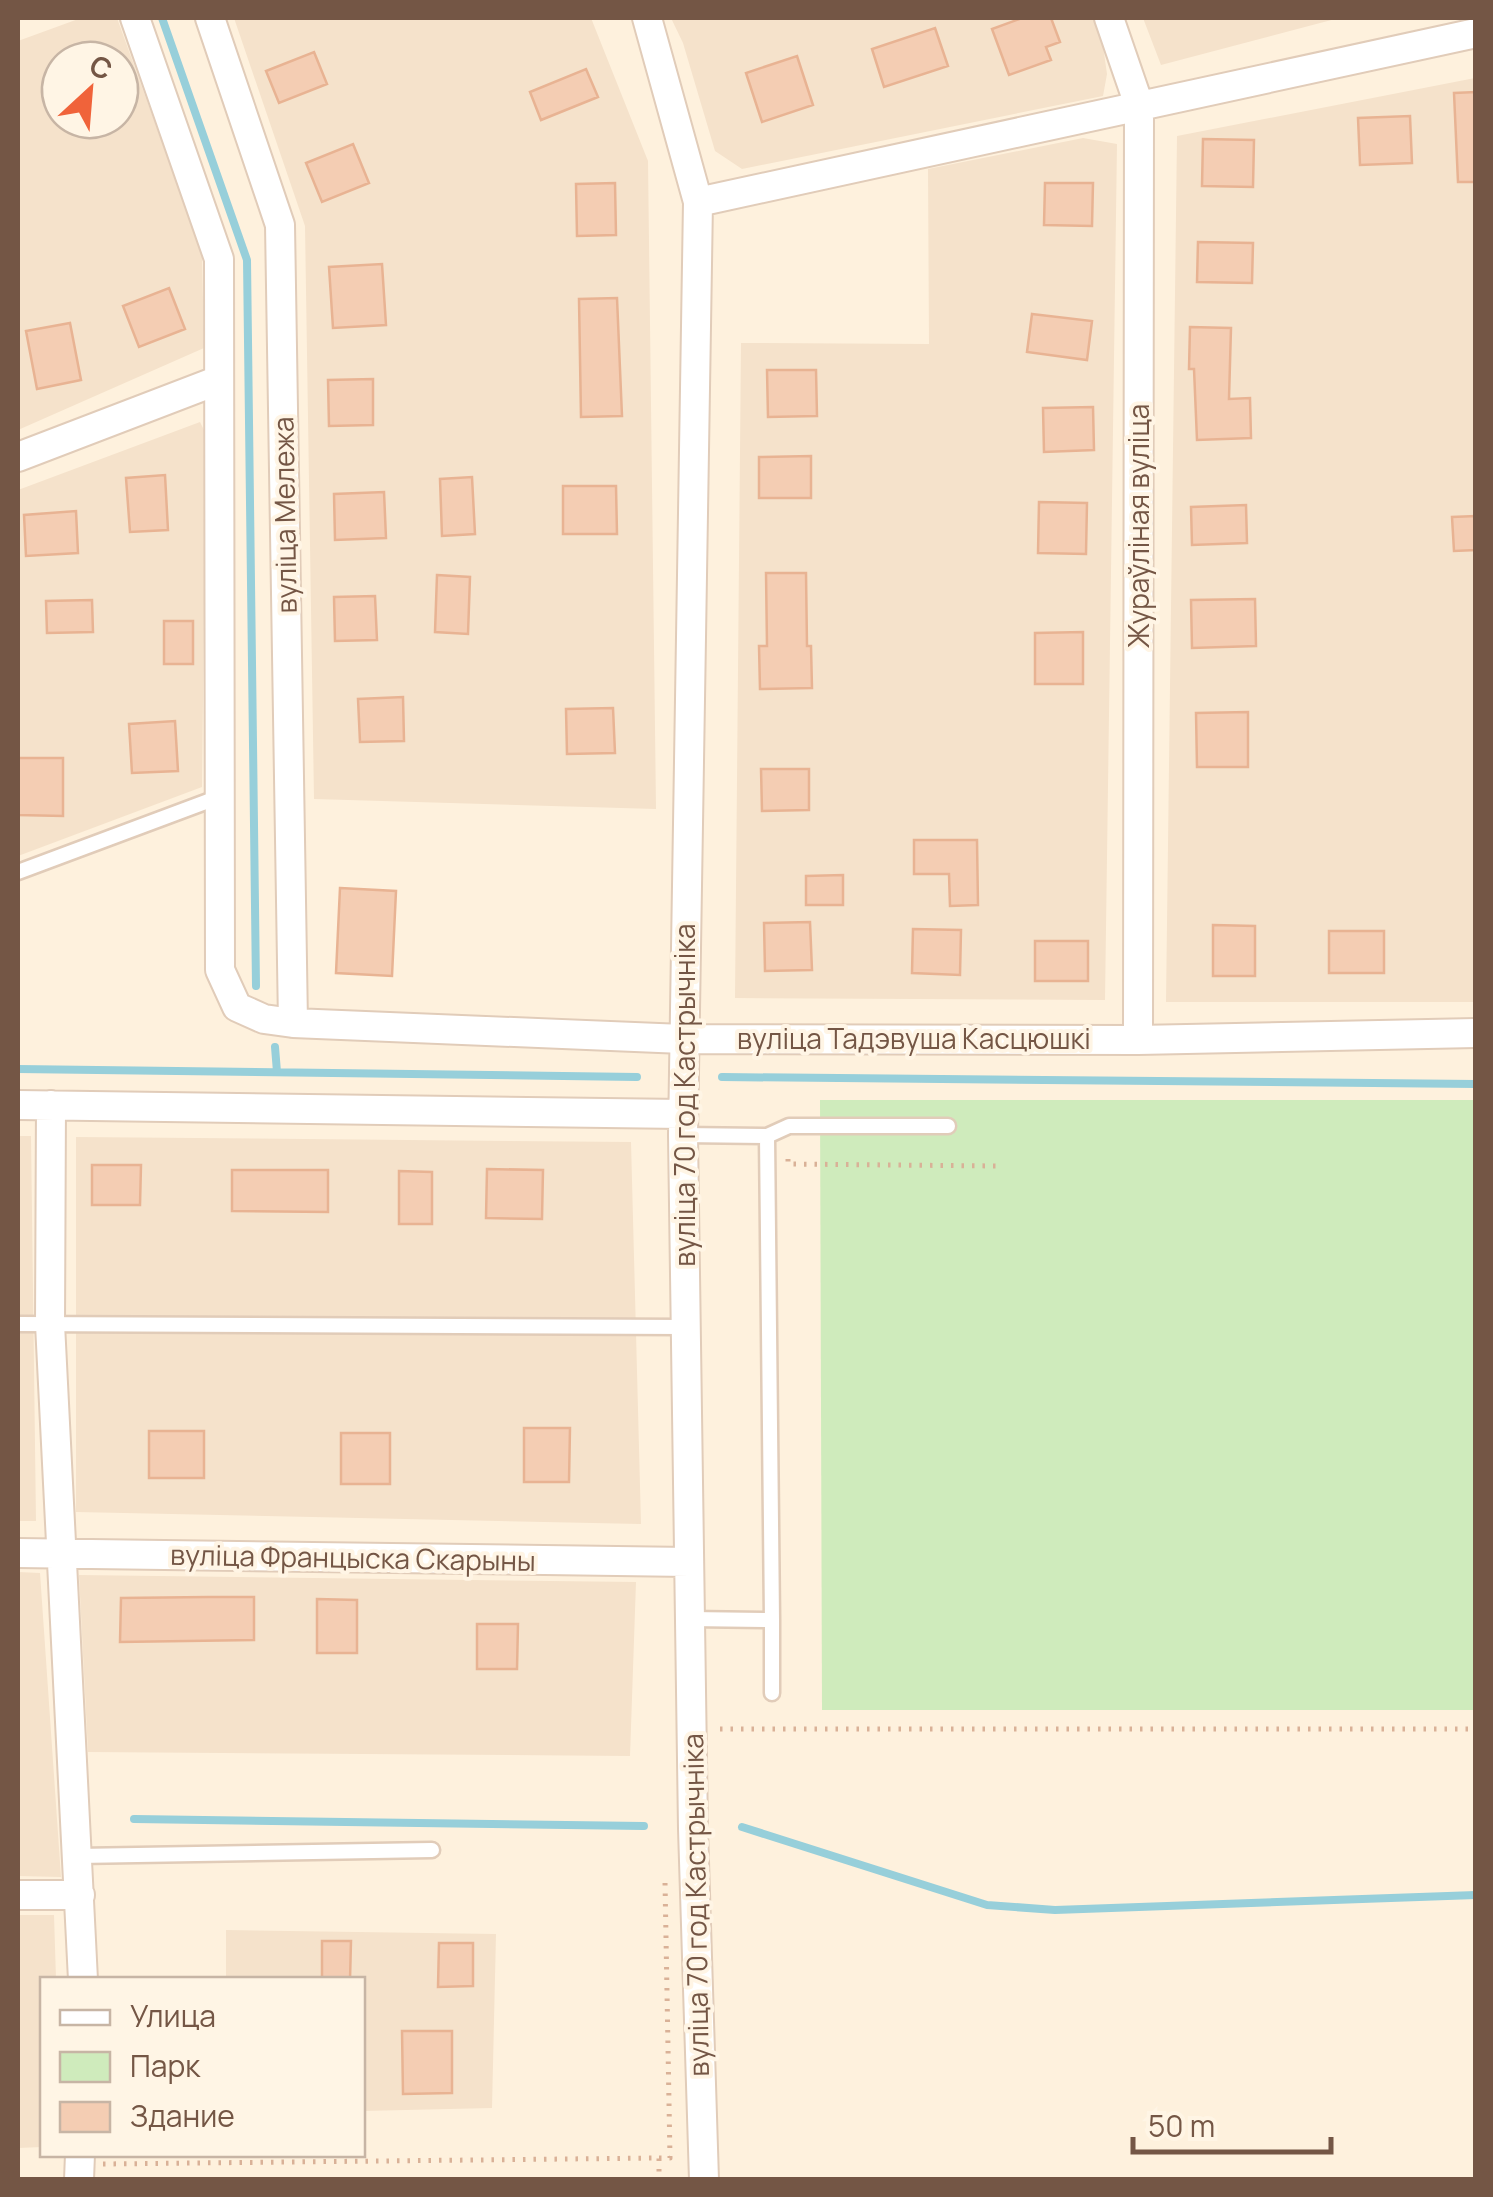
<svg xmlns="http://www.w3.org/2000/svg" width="1493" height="2197" viewBox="0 0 1493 2197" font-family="Manrope,sans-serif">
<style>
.residential{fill:#f5e2cb;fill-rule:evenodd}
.green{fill:#cfebbc}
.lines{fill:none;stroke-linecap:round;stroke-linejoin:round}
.stream{stroke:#97cfda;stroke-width:8}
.building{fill:#f4cdb3;stroke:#e8b393;stroke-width:2.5}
.service-casing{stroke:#e1ccb9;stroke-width:19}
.minor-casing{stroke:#e1ccb9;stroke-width:32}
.path{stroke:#d9b197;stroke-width:5;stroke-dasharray:2.5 8;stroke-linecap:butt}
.service{stroke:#fff;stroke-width:14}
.minor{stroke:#fff;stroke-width:28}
.labels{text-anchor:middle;stroke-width:8;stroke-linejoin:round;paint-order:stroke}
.street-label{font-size:28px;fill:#745645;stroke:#fff5e5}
</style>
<rect width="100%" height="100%" fill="#fef1dd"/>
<path class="residential" d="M 81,18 L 117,18 L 202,253 L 204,348 L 18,430 L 18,41 ZM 60,60 L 120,60 L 120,120 L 60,120 Z
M 234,18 L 591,18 L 648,161 L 656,809 L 314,799 L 305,226 Z
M 671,18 L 1099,18 L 1107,74 L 1103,96 L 742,169 L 715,151 L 683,43 Z
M 1143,18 L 1339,18 L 1161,65 Z
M 1475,78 L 1475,1002 L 1166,1002 L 1177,136 Z
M 1083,138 L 1117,144 L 1105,1000 L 735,998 L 741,343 L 929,344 L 928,169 Z
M 200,422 L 206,434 L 202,787 L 18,856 L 18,490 Z
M 18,1136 L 31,1136 L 36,1521 L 18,1521 Z
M 76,1137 L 631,1142 L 641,1524 L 76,1512 Z
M 18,1572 L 40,1573 L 61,1877 L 18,1876 Z
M 79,1575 L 636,1582 L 630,1756 L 88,1752 Z
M 18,1915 L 54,1915 L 56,1979 L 42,1980 L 42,2147 L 18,2148 Z
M 226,1930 L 496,1934 L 492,2108 L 363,2111 L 362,1980 L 226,1979 Z"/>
<path class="green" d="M 820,1100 L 1475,1100 L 1475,1710 L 822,1710 Z"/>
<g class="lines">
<path class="stream" d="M 162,18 L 247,260 L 256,986
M 275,1047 L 277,1072
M 18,1069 L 637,1077
M 722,1077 L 1476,1084
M 134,1819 L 644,1826
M 742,1827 L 987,1905 L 1055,1910 L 1476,1895"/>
</g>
<path class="building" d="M 1022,18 L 1051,18 L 1060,42 L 1046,47 L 1051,60 L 1009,75 L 992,29 Z
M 935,28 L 948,66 L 884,87 L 872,49 Z
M 314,52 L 327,84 L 279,103 L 266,71 Z
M 797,56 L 813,105 L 762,122 L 746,73 Z
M 586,69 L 598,97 L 541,120 L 530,92 Z
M 1476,92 L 1476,182 L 1458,182 L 1454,93 Z
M 1410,116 L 1412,163 L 1360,165 L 1358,118 Z
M 1203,139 L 1254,140 L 1253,187 L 1202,186 Z
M 353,144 L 369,183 L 322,202 L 306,163 Z
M 615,183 L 616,235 L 577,236 L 576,184 Z
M 1045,183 L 1093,183 L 1092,226 L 1044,225 Z
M 1198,242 L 1253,243 L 1252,283 L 1197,282 Z
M 382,264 L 386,325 L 333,328 L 329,267 Z
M 169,288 L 185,329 L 139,347 L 123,306 Z
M 617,298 L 622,416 L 581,417 L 579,299 Z
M 1032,314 L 1092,321 L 1087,360 L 1027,352 Z
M 70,323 L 81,380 L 37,389 L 26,331 Z
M 1190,327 L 1231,328 L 1229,399 L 1250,398 L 1251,438 L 1197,440 L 1194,369 L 1189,369 Z
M 767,370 L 816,370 L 817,416 L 768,417 Z
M 373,379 L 373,425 L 329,426 L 328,380 Z
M 1093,407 L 1094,450 L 1044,452 L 1043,408 Z
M 811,456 L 811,498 L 759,498 L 759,457 Z
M 165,475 L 168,530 L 130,532 L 126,478 Z
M 472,477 L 475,534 L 442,536 L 440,479 Z
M 563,486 L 616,486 L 617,534 L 563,534 Z
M 384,492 L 386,538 L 335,540 L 334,494 Z
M 1039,502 L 1087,503 L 1086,554 L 1038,553 Z
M 1246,505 L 1247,543 L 1192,545 L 1191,507 Z
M 76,511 L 78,553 L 26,556 L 24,515 Z
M 1476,516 L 1476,550 L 1454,551 L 1452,517 Z
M 766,573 L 806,573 L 807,646 L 811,646 L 812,688 L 760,689 L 759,646 L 767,646 Z
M 437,575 L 470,577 L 468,634 L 435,632 Z
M 375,596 L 377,640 L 335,641 L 334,597 Z
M 1255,599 L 1256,646 L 1192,648 L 1191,600 Z
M 92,600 L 93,632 L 47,633 L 46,601 Z
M 164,621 L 193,621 L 193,664 L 164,664 Z
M 1083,632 L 1083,684 L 1035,684 L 1035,633 Z
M 403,697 L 404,741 L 360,742 L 358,699 Z
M 613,708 L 615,753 L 567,754 L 566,709 Z
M 1248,712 L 1248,767 L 1197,767 L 1196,713 Z
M 175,721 L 178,771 L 132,773 L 129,724 Z
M 18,758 L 63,758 L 63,816 L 18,815 Z
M 761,769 L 809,769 L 809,810 L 762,811 Z
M 914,840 L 977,840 L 978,905 L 950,906 L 949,874 L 914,874 Z
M 843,875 L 843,905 L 806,905 L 806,876 Z
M 340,888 L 396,891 L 392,976 L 336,973 Z
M 810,922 L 812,970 L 765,971 L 764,923 Z
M 1213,925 L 1255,926 L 1255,976 L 1213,976 Z
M 913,929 L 961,930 L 960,975 L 912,973 Z
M 1329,931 L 1384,931 L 1384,973 L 1329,973 Z
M 1035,941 L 1088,941 L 1088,981 L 1035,981 Z
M 92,1165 L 141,1165 L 140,1205 L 92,1205 Z
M 487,1169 L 543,1170 L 542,1219 L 486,1218 Z
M 232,1170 L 328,1170 L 328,1212 L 232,1211 Z
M 399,1171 L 432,1172 L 432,1224 L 399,1224 Z
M 524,1428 L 570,1428 L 569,1482 L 524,1482 Z
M 149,1431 L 204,1431 L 204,1478 L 149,1478 Z
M 341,1433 L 390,1433 L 390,1484 L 341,1484 Z
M 208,1597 L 254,1597 L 254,1640 L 120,1642 L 121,1598 Z
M 317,1599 L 357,1600 L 357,1653 L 317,1653 Z
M 477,1624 L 518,1624 L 517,1669 L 477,1669 Z
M 322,1941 L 351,1941 L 350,1980 L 322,1980 Z
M 439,1943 L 473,1943 L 473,1986 L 438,1987 Z
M 402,2031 L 452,2031 L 452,2093 L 403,2094 Z"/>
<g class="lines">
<g class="service-casing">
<path id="service" d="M 18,872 L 219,797
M 683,1135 L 767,1136 L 772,1620 L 690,1619
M 767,1136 L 789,1126 L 948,1126
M 18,1324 L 685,1327
M 772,1620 L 772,1693
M 78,1856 L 432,1850"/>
</g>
<g class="minor-casing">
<path id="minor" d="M 135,18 L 219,259 L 220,970 L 237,1007 L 264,1019 L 293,1023 L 683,1039 L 1138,1040 L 1476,1033
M 210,18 L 280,225 L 293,1023
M 647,18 L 698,202 L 683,1135 L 693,1829 L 704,2180
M 1109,18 L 1139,105 L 1138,1040
M 698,202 L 1476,33
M 18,457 L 219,380
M 18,1105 L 683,1114
M 51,1105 L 50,1324 L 83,1980
M 18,1553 L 689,1562
M 18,1895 L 80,1895
M 79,2180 L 80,2154"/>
</g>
<path class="path" d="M 788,1159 L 788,1164 L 996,1166
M 720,1729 L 1476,1729
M 659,2158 L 670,2158 L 665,1882
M 103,2164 L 659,2158 L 659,2180"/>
<use href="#service" class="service"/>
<use href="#minor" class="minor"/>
</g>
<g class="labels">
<g class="street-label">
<text transform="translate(285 515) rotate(-91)" y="10">вуліца Мележа</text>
<text transform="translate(1139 526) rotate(-90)" y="10">Жураўліная вуліца</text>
<text x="914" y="1049">вуліца Тадэвуша Касцюшкі</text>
<text transform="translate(685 1095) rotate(-90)" y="10">вуліца 70 год Кастрычніка</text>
<text transform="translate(353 1558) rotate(1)" y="10">вуліца Францыска Скарыны</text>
<text transform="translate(696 1905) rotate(-91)" y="10">вуліца 70 год Кастрычніка</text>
</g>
</g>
<rect width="1493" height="2197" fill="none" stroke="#745645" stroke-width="40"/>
<rect x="40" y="1977" width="325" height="180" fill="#fff5e5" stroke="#c7b5a5" stroke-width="2.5"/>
<rect x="60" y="2010" width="50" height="15" fill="#ffffff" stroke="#c7b5a5" stroke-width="2.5"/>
<text x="130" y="2027" font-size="30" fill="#745645">Улица</text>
<rect x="60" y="2052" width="50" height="30" fill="#cfebbc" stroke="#c7b5a5" stroke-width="2.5"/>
<text x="130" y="2077" font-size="30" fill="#745645">Парк</text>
<rect x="60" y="2102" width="50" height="30" fill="#f4cdb3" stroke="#c7b5a5" stroke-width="2.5"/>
<text x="130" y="2127" font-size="30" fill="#745645">Здание</text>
<g transform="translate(90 90) rotate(26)"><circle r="48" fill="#fff5e5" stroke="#c7b5a5" stroke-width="2.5"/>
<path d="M0-8L18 38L0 25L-18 38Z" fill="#f0633a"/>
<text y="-15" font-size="28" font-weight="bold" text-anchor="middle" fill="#745645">С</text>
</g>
<path d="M1133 2137v15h198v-15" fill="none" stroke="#745645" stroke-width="5"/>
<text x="1148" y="2137" font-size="30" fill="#745645" stroke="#fff5e5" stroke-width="8" paint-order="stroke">50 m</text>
</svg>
